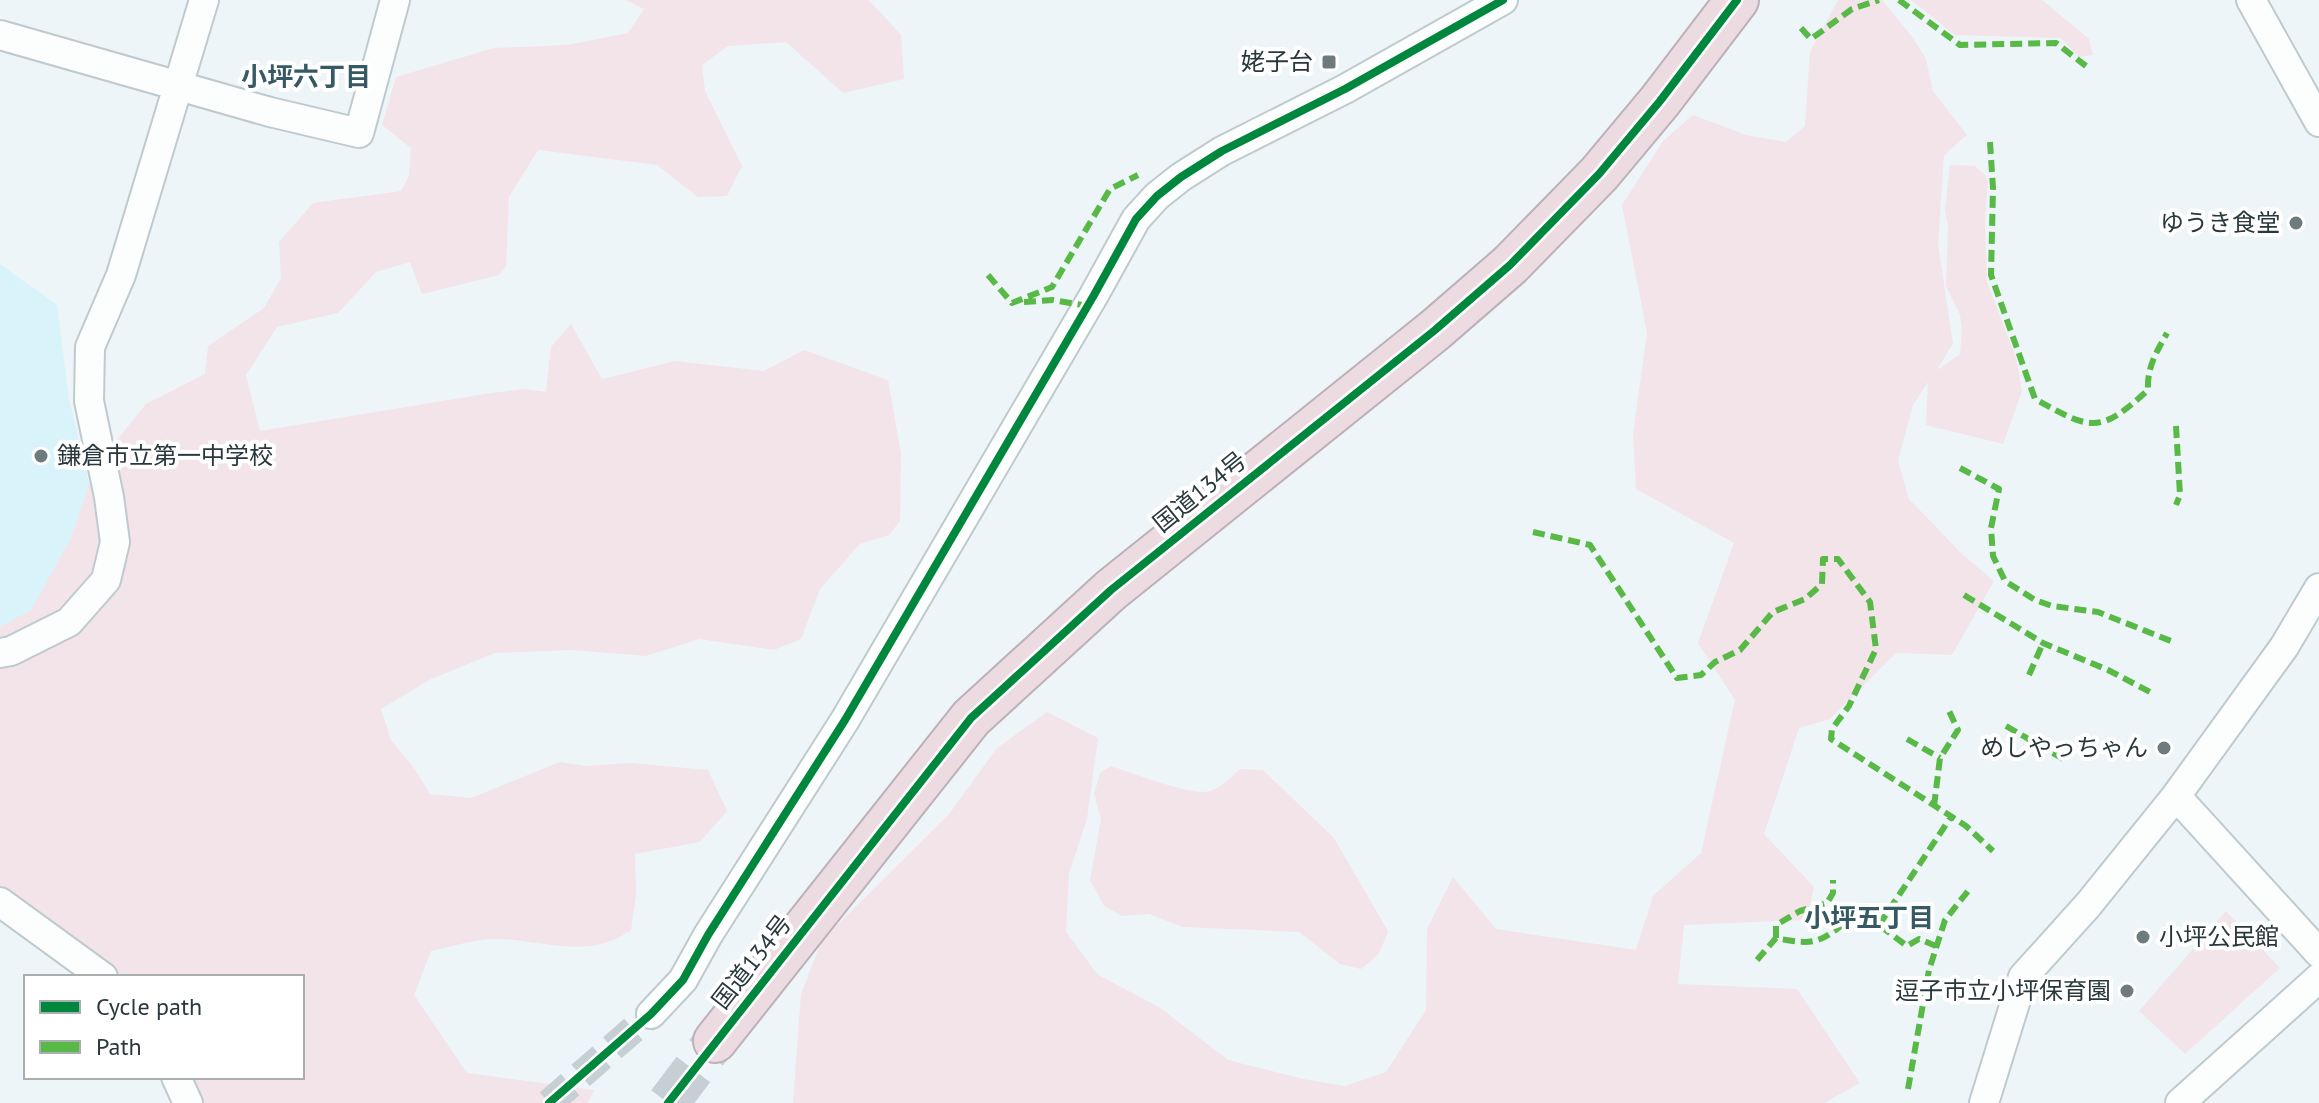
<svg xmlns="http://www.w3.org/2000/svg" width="2319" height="1103" viewBox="0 0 2319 1103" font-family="'PT Sans','Noto Sans JP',sans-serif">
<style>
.built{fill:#d9f3fb}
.green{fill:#f2e4e9}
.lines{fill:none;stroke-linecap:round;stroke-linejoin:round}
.minor-tunnel{stroke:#c6cfd3;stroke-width:28;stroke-dasharray:28 14;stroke-linecap:butt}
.highway-tunnel{stroke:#c6cfd3;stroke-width:42;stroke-dasharray:42 21;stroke-linecap:butt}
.minor-casing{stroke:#bfcace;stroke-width:32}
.highway-casing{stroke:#bdb0b7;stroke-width:46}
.minor{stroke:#fcfefe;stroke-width:28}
.highway{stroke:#ecdce2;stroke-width:42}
.quiet{stroke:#58b947;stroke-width:6;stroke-dasharray:12 6;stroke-linecap:butt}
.cycleway-casing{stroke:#fff;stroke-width:13}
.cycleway{stroke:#00873e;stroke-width:8}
.poi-dot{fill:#6d7a7e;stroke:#fff;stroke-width:3}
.labels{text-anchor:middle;stroke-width:8;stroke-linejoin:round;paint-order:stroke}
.poi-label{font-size:24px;fill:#28383d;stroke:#fff;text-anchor:end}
.street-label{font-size:24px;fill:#28383d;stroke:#fff}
.neighbourhood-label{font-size:26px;font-weight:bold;fill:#365a64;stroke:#fff}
</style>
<rect width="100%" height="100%" fill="#edf5f8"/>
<path class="built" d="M 0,264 L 57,305 L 69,399 L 96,512 L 91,565 L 0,639 Z"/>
<path class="green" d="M 626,0 L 869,0 L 901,35 L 904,79 L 843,93 L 786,42 L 728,46 L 702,65 L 705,91 L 742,166 L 727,196 L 698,197 L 657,165 L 538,150 L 509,197 L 506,266 L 499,275 L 422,294 L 410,262 L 376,272 L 338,313 L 277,327 L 246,375 L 260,431 L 485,394 L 524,389 L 546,392 L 551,347 L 571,324 L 602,379 L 675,361 L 764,371 L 804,350 L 888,380 L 901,454 L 900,521 L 889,535 L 860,544 L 820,589 L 801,639 L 774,650 L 699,639 L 646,656 L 572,650 L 495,653 L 431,679 L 381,709 L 391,740 L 414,768 L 430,794 L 471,798 L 560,762 L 586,766 L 630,763 L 708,770 L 727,811 L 700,842 L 635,854 L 636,896 L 631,930 C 589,960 547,941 499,939 C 477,938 452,947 431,951 L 414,995 L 467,1073 L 594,1090 L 588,1103 L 204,1103 L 191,1077 L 302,1077 L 302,977 L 117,977 L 0,900 L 0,627 L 31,610 L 71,538 L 95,467 L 146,404 L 205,374 L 208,346 L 264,308 L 281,278 L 279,242 L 313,203 L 401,191 L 409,176 L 411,148 L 382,125 L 396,77 L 494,48 L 567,45 L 628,33 L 644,9 Z
M 1838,0 L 1882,0 L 1913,38 L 1926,59 L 1933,91 L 1967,135 L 1944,155 L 1938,244 L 1953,343 L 1937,370 L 1960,354 L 1962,329 L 1960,315 L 1946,286 L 1948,225 L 1945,210 L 1950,165 L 1975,166 L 1984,174 L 1988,181 L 1985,221 L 1987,282 L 2016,358 L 2022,391 L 2003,444 L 1926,425 L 1928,382 L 1913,405 L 1898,461 L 1909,499 L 1963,555 L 1994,581 L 1952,655 L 1896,653 L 1830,719 L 1799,728 L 1764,834 L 1814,887 L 1807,920 L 1684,925 L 1678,984 L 1797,989 L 1860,1083 L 1824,1103 L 793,1103 L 801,994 L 822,940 L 949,814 L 997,748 L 1047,712 L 1098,738 L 1087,819 L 1069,874 L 1066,932 L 1098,975 L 1159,1007 L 1228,1060 L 1303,1079 L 1345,1086 L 1386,1072 L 1426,1010 L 1427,929 L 1453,877 L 1496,929 L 1636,950 L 1653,896 L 1701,853 L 1735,700 L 1698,643 L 1734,543 L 1636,489 L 1633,434 L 1647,333 L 1622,205 L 1663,141 L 1693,115 L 1746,135 L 1786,142 L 1805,126 L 1810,52 Z
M 1911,0 L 2042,0 L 2089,39 L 2093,55 L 2079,57 L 2061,38 L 1955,35 Z
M 1111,766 C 1130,772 1193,797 1210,791 C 1221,788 1231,777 1240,769 L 1263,770 L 1334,838 L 1388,931 L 1379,954 L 1361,969 L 1340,964 L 1299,932 L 1183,927 L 1149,914 L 1122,916 L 1104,906 L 1090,880 L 1101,819 L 1094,794 L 1100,773 Z
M 2226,911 L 2280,968 L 2185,1054 L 2139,1011 Z"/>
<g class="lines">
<path class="minor-tunnel" d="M 549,1103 L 651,1014"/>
<path class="highway-tunnel" d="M 668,1103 L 715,1041"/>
<g class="minor-casing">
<path id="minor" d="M 2251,0 L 2319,122
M 0,35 L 270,112 L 359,133 L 395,0
M 0,653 L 11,651 L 69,622 L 106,580 L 115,542 L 109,497 L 89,401 L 90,347 L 121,275 L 204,0
M 2176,796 L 2319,953
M 0,902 L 103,977
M 651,1014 L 683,980 L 708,935 L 845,720 L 1094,295 L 1136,219 L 1157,196 L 1181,177 L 1222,151 L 1345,89 L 1503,0
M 176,1077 L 188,1103
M 1984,1103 L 2023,977 L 2088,905 L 2176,796 L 2284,647 L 2319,588
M 2180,1103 L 2319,978"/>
</g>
<g class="highway-casing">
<path id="highway" d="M 715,1041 L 971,718 L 1111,590 L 1435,330 L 1510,265 L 1599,174 L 1660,101 L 1737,0"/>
</g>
<use href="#minor" class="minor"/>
<use href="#highway" class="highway"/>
<path class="quiet" d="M 1899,0 L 1960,45 L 2056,43 L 2086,66
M 1801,28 L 1811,39 L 1852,9 L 1879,0
M 1990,142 L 1993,188 L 1991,275 L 2035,399 C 2091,430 2099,435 2148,390 C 2147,367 2156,353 2167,333
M 988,275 L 1012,303 L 1052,287 L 1110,189 L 1138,175
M 1024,302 L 1053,300 L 1088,306
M 2176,426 L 2180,495 L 2176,505
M 1960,468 L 1999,489 L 1991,528 L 1993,556 L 2005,581 L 2035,600 L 2052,606 L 2098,612 L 2171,641
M 1533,532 L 1590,545 L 1677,678 L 1701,675 L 1715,662 L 1740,650 L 1773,612 L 1805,599 L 1822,584 L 1823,559 L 1838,559 L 1870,602 L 1876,649 L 1849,706 L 1832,729 L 1831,739 L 1966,826 L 1993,851
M 1964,595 L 2043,643 L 2108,670 L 2152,693
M 2029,675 L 2043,643
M 2006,726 L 2065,760
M 1907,739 L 1940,758
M 1934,806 L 1940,758 L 1958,730 L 1949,711
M 1879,925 L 1951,817
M 1776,938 L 1776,925 L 1800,911 L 1827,903 L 1833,893 L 1833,880
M 1757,960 L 1776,938 C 1819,947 1821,941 1855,915 L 1879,925 L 1907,946 L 1919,939 L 1936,946
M 1908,1089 L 1929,970 L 1945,920 L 1968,891"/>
<g class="cycleway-casing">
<path id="cycleway" d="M 549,1103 L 651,1014 L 683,980 L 708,935 L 845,720 L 1094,295 L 1136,219 L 1157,196 L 1181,177 L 1222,151 L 1345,89 L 1503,0
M 668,1103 L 971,718 L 1111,590 L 1435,330 L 1510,265 L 1599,174 L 1660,101 L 1737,0"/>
</g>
<use href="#cycleway" class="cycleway"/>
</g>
<g class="poi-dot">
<rect x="1321" y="54" width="16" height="16" rx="4"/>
<circle cx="2296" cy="223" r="8"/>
<circle cx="41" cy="456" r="8"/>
<circle cx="2164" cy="748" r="8"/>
<circle cx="2143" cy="937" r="8"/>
<circle cx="2127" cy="991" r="8"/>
</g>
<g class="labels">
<g class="poi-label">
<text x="1313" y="70">姥子台</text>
<text x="2280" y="231">ゆうき食堂</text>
<text x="57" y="464" text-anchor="start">鎌倉市立第一中学校</text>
<text x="2148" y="756">めしやっちゃん</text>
<text x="2159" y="945" text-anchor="start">小坪公民館</text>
<text x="2111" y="999">逗子市立小坪保育園</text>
</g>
<g class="street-label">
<text transform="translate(1200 492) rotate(-39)" y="8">国道134号</text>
<text transform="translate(752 962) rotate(-52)" y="8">国道134号</text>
</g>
<g class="neighbourhood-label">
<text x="306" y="86">小坪六丁目</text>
<text x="1869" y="927">小坪五丁目</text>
</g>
</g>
<rect x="24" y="975" width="280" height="104" fill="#ffffff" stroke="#a9afb1" stroke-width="2"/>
<rect x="40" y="1001" width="40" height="12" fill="#00873e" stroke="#a9afb1" stroke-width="2"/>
<text x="96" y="1015" font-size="24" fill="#28383d">Cycle path</text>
<rect x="40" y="1041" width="40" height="12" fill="#58b947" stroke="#a9afb1" stroke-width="2"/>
<text x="96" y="1055" font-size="24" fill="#28383d">Path</text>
</svg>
